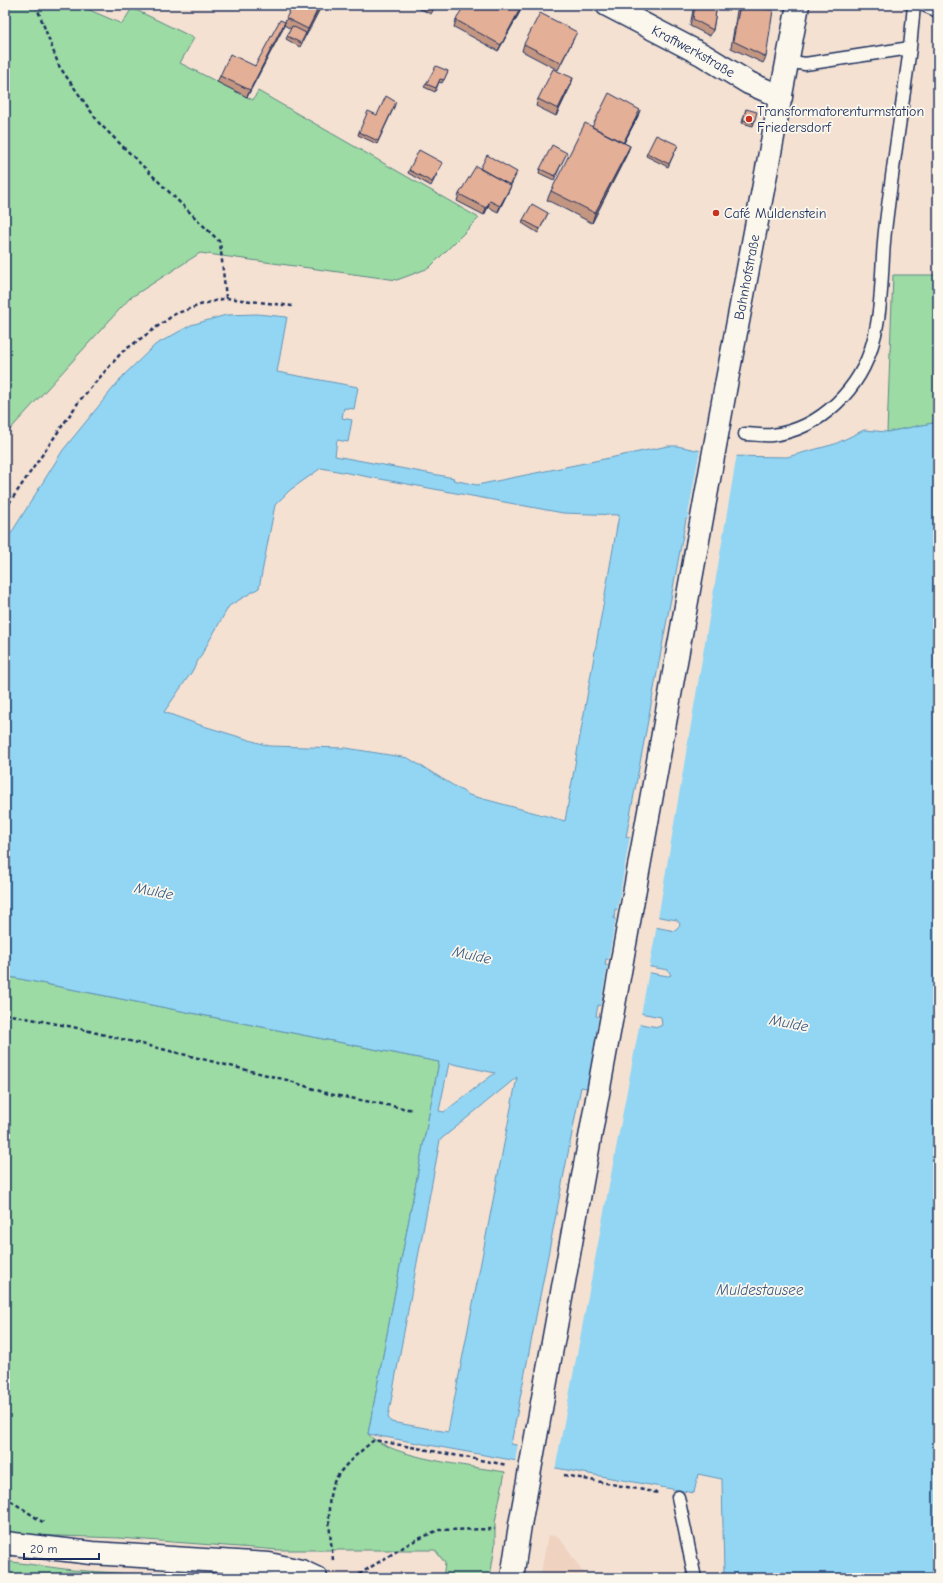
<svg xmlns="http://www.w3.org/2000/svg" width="943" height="1583" viewBox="0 0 943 1583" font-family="'Comic Neue',sans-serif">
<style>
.built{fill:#efd2c0}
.green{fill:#9cdba4;stroke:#5c8581}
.water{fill:#92d6f4;stroke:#6293b8;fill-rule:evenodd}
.pier{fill:#f4e1d2}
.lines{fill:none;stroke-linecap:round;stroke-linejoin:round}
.lane-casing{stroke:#1b2f5e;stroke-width:15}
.street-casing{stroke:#1b2f5e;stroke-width:25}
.secondary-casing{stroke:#1b2f5e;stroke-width:25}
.path{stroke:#1b2f5e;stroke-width:2.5;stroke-dasharray:4 3;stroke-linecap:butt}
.lane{stroke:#fbf7ec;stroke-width:12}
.street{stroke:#fbf7ec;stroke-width:22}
.secondary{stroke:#fbf7ec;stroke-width:22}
.secondary-bridge-casing{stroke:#1b2f5e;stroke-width:25;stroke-linecap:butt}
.secondary-bridge{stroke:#fbf7ec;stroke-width:22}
.wall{fill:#c39682;stroke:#1b2f5e}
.shaded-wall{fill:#9f7a6a;stroke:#1b2f5e}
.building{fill:#e3af97;stroke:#1b2f5e}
.poi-dot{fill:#c8321e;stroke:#fbf7ec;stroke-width:1.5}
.labels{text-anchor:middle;stroke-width:3.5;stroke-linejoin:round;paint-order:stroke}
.street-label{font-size:14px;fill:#1b2f5e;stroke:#fbf7ec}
.poi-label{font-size:14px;fill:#1b2f5e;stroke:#fbf7ec;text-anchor:start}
.water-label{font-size:15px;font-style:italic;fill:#395984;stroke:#fbf7ec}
</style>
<rect width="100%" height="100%" fill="#f4e1d2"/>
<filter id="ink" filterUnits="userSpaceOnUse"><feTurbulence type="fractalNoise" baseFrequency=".025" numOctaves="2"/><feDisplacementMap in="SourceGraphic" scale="8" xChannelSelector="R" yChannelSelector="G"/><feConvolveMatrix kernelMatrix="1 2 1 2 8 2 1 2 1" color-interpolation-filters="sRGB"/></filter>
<g filter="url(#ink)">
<path class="built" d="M 548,1535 L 559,1537 L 582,1571 L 590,1578 L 540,1578 Z"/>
<path class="green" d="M 5,5 L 78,5 L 122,24 L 132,8 L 194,38 L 180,63 L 253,100 L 258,91 L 479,218 L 429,268 L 397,280 L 200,253 L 130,298 L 5,435 Z
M 893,275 L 938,275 L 938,422 L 887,432 Z
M 5,976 L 439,1062 L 368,1434 C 391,1458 470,1466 505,1472 L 495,1522 L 495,1545 L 490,1578 L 443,1578 L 445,1563 L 435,1550 L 279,1550 L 119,1538 L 29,1535 L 5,1531 Z
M 5,1561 L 72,1570 L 190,1578 L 5,1578 Z"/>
<path class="water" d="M 257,314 L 287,317 L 277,372 L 358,387 L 354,409 L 344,408 L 342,418 L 352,420 L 348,442 L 337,440 L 335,456 L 454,478 L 453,480 L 477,485 L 668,446 L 677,446 L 726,456 L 787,457 L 835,444 L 864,430 L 887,432 L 938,422 L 938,1578 L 734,1578 L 724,1574 L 722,1479 L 698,1474 L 694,1493 L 368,1434 L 439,1062 L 5,976 L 5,543 L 63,450 L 123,376 L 155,345 L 191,325 L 226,315 ZM 321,468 L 563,513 L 619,515 L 565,821 L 469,795 L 408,758 L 346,748 L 269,746 L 197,724 L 164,712 L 191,673 L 229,606 L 259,588 L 275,505 L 290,490 ZM 686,519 L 717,523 L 661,843 L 626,837 ZM 615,909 L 677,920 L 680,924 L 679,927 L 675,931 L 614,919 ZM 606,959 L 668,970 L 671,975 L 668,976 L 605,965 ZM 598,1005 L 661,1017 L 662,1025 L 658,1027 L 596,1016 ZM 449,1063 L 495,1073 L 444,1112 L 439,1111 ZM 517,1077 L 448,1432 L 391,1422 L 388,1417 L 440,1140 ZM 581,1087 L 616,1094 L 547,1451 L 511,1444 Z"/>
<path class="pier" d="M 698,448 L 727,454 L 737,454 L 658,918 L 617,911 L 630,836 L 660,841 L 715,525 L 687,521 L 675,587 L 700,449 Z
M 616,918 L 657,925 L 649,969 L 608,961 Z
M 608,963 L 649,971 L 641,1015 L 600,1008 Z
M 599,1015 L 640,1022 L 555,1470 L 515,1463 L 518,1443 L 545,1449 L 600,1173 L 614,1095 L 586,1090 Z"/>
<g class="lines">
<g class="lane-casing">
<path id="lane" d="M 924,5 L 938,11
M 787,61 L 805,64 L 910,48 L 914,5
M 745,434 C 754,434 764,436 772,435 C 821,429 861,388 873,342 C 883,307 881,267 885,231 C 892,170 902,109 910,48
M 678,1497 L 695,1578"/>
</g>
<g class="street-casing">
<g id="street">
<path id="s1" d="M 607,5 L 703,55 L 749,83 L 781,97"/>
<path d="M 5,1543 L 92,1553 L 269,1564 L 301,1571 L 316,1578"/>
</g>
</g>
<g class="secondary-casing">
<g id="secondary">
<path id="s2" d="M 726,385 L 798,5"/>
<path d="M 512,1578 L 520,1525"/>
</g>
</g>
<path class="path" d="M 36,5 L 59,66 L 99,123 L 220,242 L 226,298
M 5,509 L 80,400 L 122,352 L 175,314 L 203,304 L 226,298 L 292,306
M 5,1014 L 73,1027 L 287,1080 L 329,1094 L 413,1110
M 564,1475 L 659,1493
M 5,1497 L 44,1523
M 333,1560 C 331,1539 324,1500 335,1480 C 344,1464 360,1452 374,1440 L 507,1465
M 353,1578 L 410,1543 L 438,1530 L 495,1529"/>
<use href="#lane" class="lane"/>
<use href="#street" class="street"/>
<use href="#secondary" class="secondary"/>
<g class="secondary-bridge-casing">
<path id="secondary-bridge" d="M 520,1525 L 726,385"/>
</g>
<use href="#secondary-bridge" class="secondary-bridge"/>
</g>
<path class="wall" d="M 293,5 L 321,5 L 300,47 L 286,39 L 291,29 L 284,25 L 247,97 L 217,82 L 220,76 L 255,66 L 285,22 Z
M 412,5 L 436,5 L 431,14 Z
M 694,5 L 717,5 L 713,30 L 710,36 L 690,26 Z
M 739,5 L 766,57 L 763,63 L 731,48 L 737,11 Z
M 522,8 L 498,51 L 454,27 L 456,20 Z
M 574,38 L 558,70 L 522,51 L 524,44 Z
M 448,71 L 442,83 L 439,82 L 435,92 L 424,87 L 426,84 Z
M 571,85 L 556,116 L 536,106 L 538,99 Z
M 395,105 L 377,144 L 358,135 L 359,132 L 377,115 Z
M 746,109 L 754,123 L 753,126 L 742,123 Z
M 638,116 L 624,143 L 630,146 L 626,156 L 592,223 L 547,200 L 551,191 L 592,127 Z
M 678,145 L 668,167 L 646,156 L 647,153 Z
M 565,156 L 554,180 L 539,173 L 540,169 Z
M 441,166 L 431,186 L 408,173 L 409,170 Z
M 480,169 L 516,175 L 511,185 L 508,192 L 498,212 L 488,207 L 484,215 L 457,201 L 459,194 Z
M 548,213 L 538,233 L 522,223 L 523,220 Z"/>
<path class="shaded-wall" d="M 320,5 L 321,5 L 321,7 L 306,36 L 308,29 Z
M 522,5 L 523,5 L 522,8 L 498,51 L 501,45 Z
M 285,22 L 283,29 L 247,97 L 250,90 Z
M 573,78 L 571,85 L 556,116 L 558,109 Z
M 640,110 L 638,116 L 619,152 Z
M 630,146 L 626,156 L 592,223 L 595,213 Z
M 511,186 L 498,212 L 500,206 Z
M 490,201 L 488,207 L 484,215 L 486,208 Z"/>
<path class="building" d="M 293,5 L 320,5 L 308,29 L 286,18 Z
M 428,5 L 435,5 L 434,8 Z
M 464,5 L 522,5 L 501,45 L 456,20 Z
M 695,5 L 717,5 L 713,30 L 693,19 Z
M 740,5 L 744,5 L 773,10 L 766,57 L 733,41 Z
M 540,13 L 577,32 L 561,63 L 524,44 Z
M 280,20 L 285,22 L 250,90 L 220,76 L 230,54 L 255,66 Z
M 292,26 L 306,33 L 301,43 L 287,36 Z
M 436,66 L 448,71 L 444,80 L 440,79 L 436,88 L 426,84 Z
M 553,69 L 573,78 L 558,109 L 538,99 Z
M 609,93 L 640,110 L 623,143 L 592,127 Z
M 386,96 L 396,102 L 378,141 L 359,132 L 368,111 L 377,115 Z
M 746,109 L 757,112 L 754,123 L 743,120 Z
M 585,123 L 630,146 L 595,213 L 551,191 Z
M 656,135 L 678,145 L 669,164 L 647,153 Z
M 552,145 L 567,153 L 555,176 L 540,169 Z
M 419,150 L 443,163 L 432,182 L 409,170 Z
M 487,155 L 517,172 L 510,185 L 480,169 Z
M 476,166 L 511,186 L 500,206 L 490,201 L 486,208 L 459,194 Z
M 532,204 L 548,213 L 540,229 L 523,220 Z"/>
</g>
<g class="poi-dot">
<circle cx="749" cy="119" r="4"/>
<circle cx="716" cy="213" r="4"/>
</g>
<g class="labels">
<g class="street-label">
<text dy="5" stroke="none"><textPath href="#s1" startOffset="98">Kraftwerkstraße</textPath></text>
<text dy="5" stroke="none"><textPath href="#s2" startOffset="110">Bahnhofstraße</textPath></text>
</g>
<g class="poi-label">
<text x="757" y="116">Transformatorenturmstation<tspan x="757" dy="16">Friedersdorf</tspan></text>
<text x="724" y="218">Café Muldenstein</text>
</g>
<g class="water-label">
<text transform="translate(154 891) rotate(11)" y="5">Mulde</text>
<text transform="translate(472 955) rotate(12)" y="5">Mulde</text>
<text transform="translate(789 1023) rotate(11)" y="5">Mulde</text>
<text x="760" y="1295">Muldestausee</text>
</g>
</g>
<rect width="943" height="1583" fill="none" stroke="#fbf7ec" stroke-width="20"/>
<rect x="10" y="10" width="923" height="1563" fill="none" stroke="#1b2f5e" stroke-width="1.5" filter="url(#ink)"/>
<path d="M24 1553v6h75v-6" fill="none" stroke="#1b2f5e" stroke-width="2"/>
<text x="30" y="1553" font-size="12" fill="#1b2f5e" stroke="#fbf7ec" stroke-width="3" paint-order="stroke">20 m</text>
</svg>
